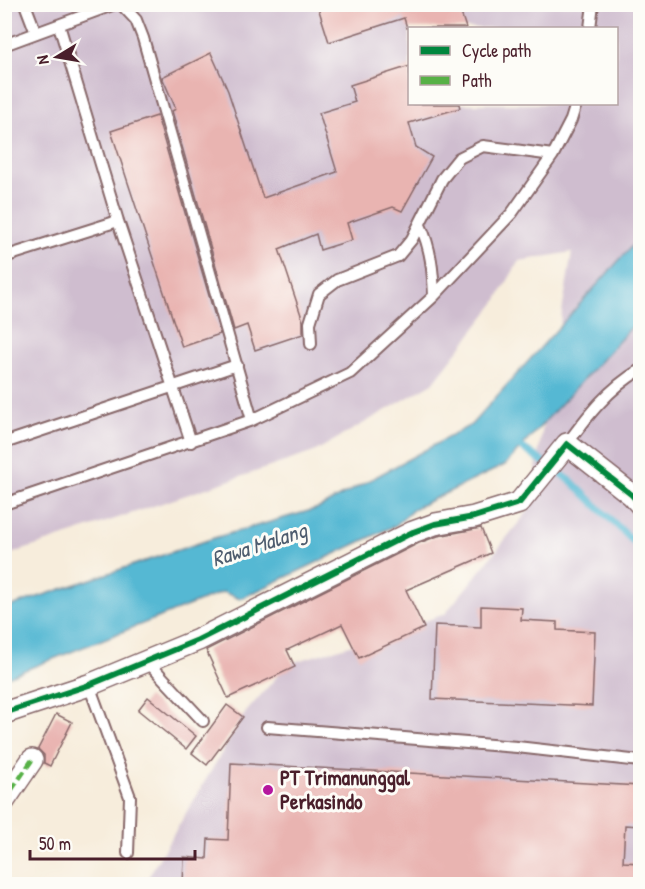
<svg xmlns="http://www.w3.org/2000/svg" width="645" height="889" viewBox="0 0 645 889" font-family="'Patrick Hand',sans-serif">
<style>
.industrial{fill:#cfbdcf;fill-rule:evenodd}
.water{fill:#55b8d3;stroke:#506c7f;stroke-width:1.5}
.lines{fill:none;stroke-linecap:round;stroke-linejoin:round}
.stream{stroke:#55b8d3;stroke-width:7}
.building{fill:#e9b4b1}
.lane-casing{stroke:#876769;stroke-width:14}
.street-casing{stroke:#876769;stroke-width:24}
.lane{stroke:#fff;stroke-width:10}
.street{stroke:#fff;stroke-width:21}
.quiet{stroke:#57b146;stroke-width:4.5;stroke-dasharray:9 4.5;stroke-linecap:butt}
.cycleway-casing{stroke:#fdfcf7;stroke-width:10}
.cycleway{stroke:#00873e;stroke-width:6}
.poi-dot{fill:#b5179e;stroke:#fdfcf7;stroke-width:2}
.labels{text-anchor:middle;stroke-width:6;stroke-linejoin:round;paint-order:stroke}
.poi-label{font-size:21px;font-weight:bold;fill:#4a1f2b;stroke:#fdfcf7;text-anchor:start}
.water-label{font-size:22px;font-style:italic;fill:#4e5c6e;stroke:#fdfcf7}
</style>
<rect width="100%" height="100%" fill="#fdfcf7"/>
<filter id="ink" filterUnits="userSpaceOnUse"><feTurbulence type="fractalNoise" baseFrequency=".0167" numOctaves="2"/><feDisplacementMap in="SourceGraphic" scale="12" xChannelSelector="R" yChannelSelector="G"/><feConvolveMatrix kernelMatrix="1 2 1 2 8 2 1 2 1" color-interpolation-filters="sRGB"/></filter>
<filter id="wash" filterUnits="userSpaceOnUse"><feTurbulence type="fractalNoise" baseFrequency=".008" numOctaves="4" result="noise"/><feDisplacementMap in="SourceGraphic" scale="24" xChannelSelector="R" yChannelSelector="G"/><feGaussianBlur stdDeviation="1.35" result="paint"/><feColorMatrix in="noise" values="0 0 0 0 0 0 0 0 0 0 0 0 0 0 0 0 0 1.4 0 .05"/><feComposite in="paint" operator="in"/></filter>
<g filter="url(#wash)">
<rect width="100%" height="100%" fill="#f7eddc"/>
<path class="industrial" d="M 4,5 L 640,5 L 640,884 L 144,884 L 246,712 L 288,664 L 396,631 L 445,614 L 529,510 L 572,252 L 519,261 L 495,303 L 433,383 L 314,452 L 5,556 ZM 410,28 L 616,28 L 616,104 L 410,104 Z"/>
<path class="water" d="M 640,237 L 640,318 L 505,465 L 415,508 L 396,525 L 240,599 L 223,592 L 5,678 L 5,608 L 214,538 L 319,508 L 471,425 Z"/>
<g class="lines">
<path class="stream" d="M 514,442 L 571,481 L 640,548"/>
</g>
<g id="blocks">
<path class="building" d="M 317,4 L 458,4 L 466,28 L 407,28 L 404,18 L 329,42 Z
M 211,53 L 228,91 L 263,198 L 337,172 L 319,113 L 355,102 L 350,85 L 410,66 L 410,104 L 459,104 L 460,108 L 409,123 L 416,147 L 432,157 L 402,211 L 393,207 L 347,223 L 352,240 L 320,250 L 316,234 L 279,249 L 303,321 L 303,334 L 255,350 L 247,325 L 234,330 L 172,111 L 176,109 L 162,77 Z
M 157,116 L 220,334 L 182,347 L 111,131 Z
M 481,528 L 491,553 L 406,590 L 424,628 L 359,658 L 342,624 L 287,650 L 295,667 L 228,698 L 206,650 L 419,543 L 438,536 Z
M 481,606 L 522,608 L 521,620 L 557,622 L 557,630 L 595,632 L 592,706 L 432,699 L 435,625 L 481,627 Z
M 148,697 L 196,736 L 186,749 L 138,710 Z
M 227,705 L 243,717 L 207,765 L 192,753 Z
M 56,714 L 72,722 L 50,766 L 44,763 L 44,755 L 38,749 Z
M 231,763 L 640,786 L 640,826 L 625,825 L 623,862 L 640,863 L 640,885 L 183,885 L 184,857 L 207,859 L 208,839 L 228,840 Z"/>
</g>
</g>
<g filter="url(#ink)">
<use href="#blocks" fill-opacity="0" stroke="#876769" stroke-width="1.5"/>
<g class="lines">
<g class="lane-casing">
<path id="lane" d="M 25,4 L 36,33
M 121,4 L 136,20 L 143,38 L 252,420
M 59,25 L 118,221 L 191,442
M 590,28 L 593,4
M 4,45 L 115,4
M 420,225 C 431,248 433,271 434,296
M 4,257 L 118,221
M 311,344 L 310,323 L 319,294 L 337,280 L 398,256 L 412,239 L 442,179 L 459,158 L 483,146 L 553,155
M 4,443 L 237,365
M 567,444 C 588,415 608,389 640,370
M 4,504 L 252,420 L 350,373 L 434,296 L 512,213 L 553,155 L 571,120 L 576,104
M 147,661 L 203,721
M 89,685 L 130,797 L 128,853
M 267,727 L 517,747 L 640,761"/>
</g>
<g class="street-casing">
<path id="street" d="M 4,713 L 89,685 L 198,640 L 413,532 L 435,524 L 474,517 L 519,503 L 567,444 L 632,495 L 640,504
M 4,801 L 32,760"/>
</g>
<use href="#lane" class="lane"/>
<use href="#street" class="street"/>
<path class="quiet" d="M 4,801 L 32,760"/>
<g class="cycleway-casing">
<path id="cycleway" d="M 4,713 L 89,685 L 198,640 L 413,532 L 435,524 L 474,517 L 519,503 L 567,444 L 632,495 L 640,504"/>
</g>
<use href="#cycleway" class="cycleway"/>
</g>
</g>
<circle class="poi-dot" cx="268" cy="790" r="6"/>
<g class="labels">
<g class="poi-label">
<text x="280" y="785">PT Trimanunggal<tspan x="280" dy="24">Perkasindo</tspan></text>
</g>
<g class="water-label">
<text transform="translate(259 544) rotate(-18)" y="8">Rawa Malang</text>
</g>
</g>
<rect width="645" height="889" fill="none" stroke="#fdfcf7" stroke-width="24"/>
<rect x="408" y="27" width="210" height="78" fill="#fdfcf7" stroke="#b5a4a5" stroke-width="1.5"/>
<rect x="420" y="46" width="30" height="9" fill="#00873e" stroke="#b5a4a5" stroke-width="1.5"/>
<text x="462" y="57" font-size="18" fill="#4a1f2b">Cycle path</text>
<rect x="420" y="76" width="30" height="9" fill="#57b146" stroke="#b5a4a5" stroke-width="1.5"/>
<text x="462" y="87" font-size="18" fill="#4a1f2b">Path</text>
<g transform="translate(57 57) rotate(259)" stroke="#fdfcf7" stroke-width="4.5" paint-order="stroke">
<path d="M0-4.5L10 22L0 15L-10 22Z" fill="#4a1f2b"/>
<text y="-9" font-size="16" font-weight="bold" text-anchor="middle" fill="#4a1f2b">N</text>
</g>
<path d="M30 850v9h165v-9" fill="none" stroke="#4a1f2b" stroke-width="3"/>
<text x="39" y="850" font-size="18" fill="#4a1f2b" stroke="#fdfcf7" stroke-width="4.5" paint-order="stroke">50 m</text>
</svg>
